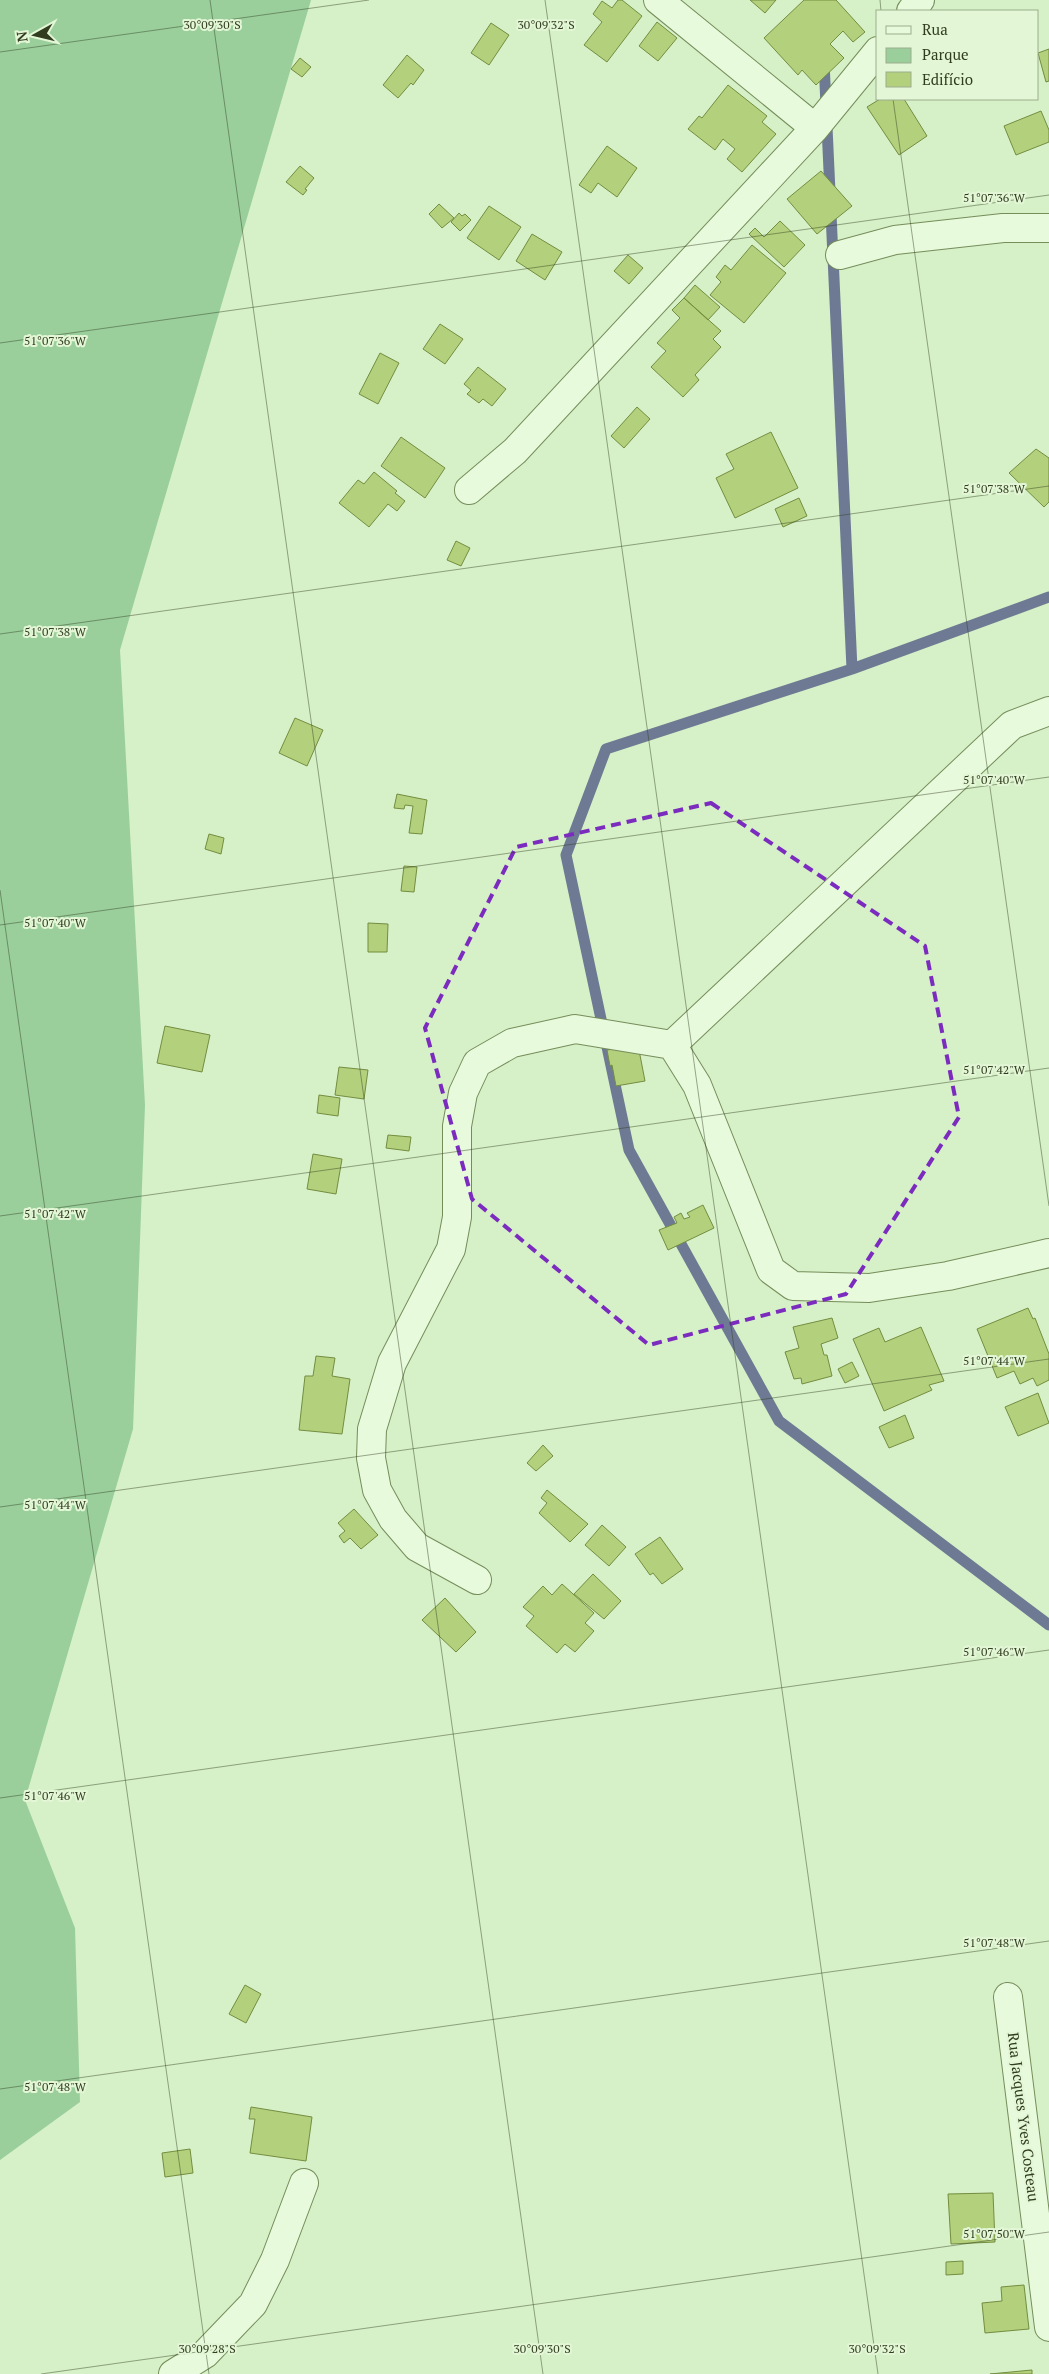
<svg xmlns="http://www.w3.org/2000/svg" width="1049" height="2374" viewBox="0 0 1049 2374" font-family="'PT Serif',serif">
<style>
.green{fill:#9acf9c}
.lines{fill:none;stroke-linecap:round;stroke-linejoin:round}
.stream{stroke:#6e7a93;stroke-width:11}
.building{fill:#b3d07c;stroke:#748d40}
.minor-casing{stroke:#768d5b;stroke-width:30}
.minor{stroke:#e7fadb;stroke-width:28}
.marked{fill:none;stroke:#7b2cbf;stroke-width:4;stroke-dasharray:10 6;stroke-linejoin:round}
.ticks{fill:none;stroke:#313d1f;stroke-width:1;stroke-opacity:0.45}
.labels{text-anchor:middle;stroke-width:4;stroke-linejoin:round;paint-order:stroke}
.street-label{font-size:15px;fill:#313d1f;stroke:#e3f7d7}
.ticks-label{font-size:12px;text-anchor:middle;fill:#313d1f;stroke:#e3f7d7;stroke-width:4;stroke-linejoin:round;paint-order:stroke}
</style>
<rect width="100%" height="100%" fill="#d6f0c7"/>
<path class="green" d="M 0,0 L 311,0 L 120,650 L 145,1105 L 133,1429 L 25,1800 L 75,1928 L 80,2102 L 0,2160 Z"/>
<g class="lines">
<path class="stream" d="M 824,62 L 852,669
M 1049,597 L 852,669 L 606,749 L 566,855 L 629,1150 L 779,1421 L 1049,1625"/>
</g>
<path class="building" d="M 618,0 L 622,0 L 642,16 L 607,62 L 584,45 L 602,22 L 593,14 L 602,1 L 612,8 Z
M 750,0 L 776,0 L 765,13 Z
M 804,0 L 836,0 L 865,32 L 853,42 L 843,31 L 830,44 L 844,58 L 816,85 L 802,70 L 798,75 L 764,38 Z
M 657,22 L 677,38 L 658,61 L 639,46 Z
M 491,23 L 509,35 L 489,65 L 471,53 Z
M 1049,49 L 1049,81 L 1046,82 L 1038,53 Z
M 407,55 L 424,70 L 413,85 L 411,83 L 398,98 L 383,85 Z
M 300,58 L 311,67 L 302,77 L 291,69 Z
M 728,85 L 767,116 L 762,122 L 776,134 L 742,172 L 727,159 L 735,149 L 723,139 L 715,150 L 688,129 L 699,116 L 702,118 Z
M 880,99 L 904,99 L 927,136 L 899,155 L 867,107 Z
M 1041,111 L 1049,130 L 1049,142 L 1016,155 L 1004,126 Z
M 607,146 L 637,168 L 617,197 L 598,183 L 591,193 L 579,185 Z
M 300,166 L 314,178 L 305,189 L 307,190 L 303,195 L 286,182 Z
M 821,171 L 852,206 L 817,234 L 787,199 Z
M 439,204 L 454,218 L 442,228 L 429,214 Z
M 489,206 L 521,227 L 499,260 L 467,238 Z
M 459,213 L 462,216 L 465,214 L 471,220 L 460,231 L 451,222 Z
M 780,221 L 805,245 L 784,267 L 749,234 L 755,228 L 764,237 Z
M 532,234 L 562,252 L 545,280 L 516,261 Z
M 752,245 L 786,273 L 744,323 L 710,295 L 721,282 L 716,277 L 725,265 L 731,270 Z
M 628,255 L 643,268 L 629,284 L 614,271 Z
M 695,285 L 720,307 L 708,320 L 684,298 Z
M 684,298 L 721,331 L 713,339 L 721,347 L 695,375 L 699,380 L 683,397 L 651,367 L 666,351 L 657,343 L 680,318 L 672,310 Z
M 440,324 L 463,339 L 445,364 L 423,349 Z
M 380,353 L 399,363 L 378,404 L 359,394 Z
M 478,367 L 506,389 L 492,406 L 483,399 L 479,403 L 467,394 L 471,390 L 464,384 Z
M 637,407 L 650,419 L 624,448 L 611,436 Z
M 771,432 L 798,488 L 735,518 L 716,478 L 734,469 L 726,454 Z
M 401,437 L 445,468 L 425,498 L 381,466 Z
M 1036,449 L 1049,458 L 1049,502 L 1044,507 L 1009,473 Z
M 374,472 L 397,491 L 395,493 L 405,501 L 397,511 L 388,504 L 369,527 L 339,503 L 358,480 L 364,484 Z
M 799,498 L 807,516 L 783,527 L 775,509 Z
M 456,541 L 470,548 L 461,566 L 447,560 Z
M 295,718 L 323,730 L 307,766 L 279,753 Z
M 397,794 L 427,800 L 422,834 L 409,833 L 413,806 L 405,805 L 404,809 L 394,808 Z
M 209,834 L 224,838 L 221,854 L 205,849 Z
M 404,866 L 417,867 L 414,892 L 401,891 Z
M 368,923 L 388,924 L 387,952 L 368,952 Z
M 165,1026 L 210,1035 L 202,1072 L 157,1063 Z
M 638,1045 L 645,1081 L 616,1086 L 612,1065 L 610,1066 L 607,1050 Z
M 339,1067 L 368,1070 L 364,1099 L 335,1095 Z
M 319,1095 L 340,1098 L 338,1116 L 317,1113 Z
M 388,1135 L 411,1137 L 409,1151 L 386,1148 Z
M 313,1154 L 342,1159 L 336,1194 L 307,1189 Z
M 703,1205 L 714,1228 L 668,1250 L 659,1230 L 677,1223 L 674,1217 L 681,1213 L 684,1219 L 690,1217 L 687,1213 Z
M 1028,1308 L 1033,1319 L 1035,1318 L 1049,1354 L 1049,1380 L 1037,1386 L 1033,1378 L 1020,1384 L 1014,1371 L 997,1378 L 977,1329 Z
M 832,1318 L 838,1338 L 821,1344 L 824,1355 L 827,1355 L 832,1376 L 802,1384 L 801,1378 L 794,1379 L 785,1352 L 799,1348 L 793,1327 Z
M 921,1327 L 944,1381 L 929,1385 L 932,1390 L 884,1411 L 853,1339 L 879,1328 L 885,1342 Z
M 316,1356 L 335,1358 L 332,1376 L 350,1379 L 342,1434 L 299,1430 L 305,1376 L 313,1376 Z
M 852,1362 L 859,1376 L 845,1383 L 838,1369 Z
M 1038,1393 L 1049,1423 L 1018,1436 L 1005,1407 Z
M 905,1415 L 914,1438 L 889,1448 L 879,1427 Z
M 543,1445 L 553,1456 L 536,1471 L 527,1463 Z
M 547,1490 L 588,1524 L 570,1542 L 539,1513 L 547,1503 L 541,1498 Z
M 354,1509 L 378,1535 L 361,1549 L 350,1538 L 344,1543 L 339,1536 L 345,1531 L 338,1523 Z
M 602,1525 L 626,1547 L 609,1566 L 585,1545 Z
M 660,1537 L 683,1569 L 662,1584 L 653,1573 L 650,1575 L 635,1554 Z
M 593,1574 L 621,1601 L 604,1619 L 574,1594 Z
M 562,1584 L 594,1613 L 585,1623 L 594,1631 L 575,1652 L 565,1644 L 557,1653 L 526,1626 L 534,1616 L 523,1607 L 543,1586 L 552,1595 Z
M 445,1598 L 476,1632 L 456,1652 L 422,1620 Z
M 245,1985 L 261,1994 L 246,2023 L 229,2014 Z
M 251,2107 L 312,2117 L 306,2161 L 250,2153 L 255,2119 L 249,2119 Z
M 190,2149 L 193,2173 L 165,2177 L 162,2153 Z
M 993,2193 L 995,2242 L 951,2244 L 948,2194 Z
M 963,2261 L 963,2274 L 946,2275 L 946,2262 Z
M 1024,2285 L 1029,2329 L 985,2333 L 982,2303 L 1002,2301 L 1001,2287 Z
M 1032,2370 L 1032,2374 L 990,2374 Z"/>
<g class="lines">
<g class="minor-casing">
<path id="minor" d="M 658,0 L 815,128
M 911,11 L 920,0
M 840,255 L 895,240 L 1003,228 L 1049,228
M 469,490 L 515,451 L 815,128 L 878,51
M 1049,711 L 1012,725 L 672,1045 L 697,1085 L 771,1270 L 793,1286 L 869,1288 L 948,1276 L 1049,1253
M 477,1580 L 417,1547 L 393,1519 L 377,1490 L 371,1458 L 372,1429 L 392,1363 L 451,1249 L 457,1217 L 457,1126 L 463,1093 L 477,1063 L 512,1043 L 575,1029 L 672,1045
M 1008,1997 L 1049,2327
M 173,2374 L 205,2354 L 253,2304 L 275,2260 L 304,2183"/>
</g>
<use href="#minor" class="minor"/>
</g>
<path class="marked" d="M 711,803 L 925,946 L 959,1117 L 846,1294 L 649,1345 L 472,1199 L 425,1028 L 516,847 Z"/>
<path class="ticks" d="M 210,0 L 543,2374M 545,0 L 878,2374M 880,0 L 881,11M 0,52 L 369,0M 893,99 L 1049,1206M 0,343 L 1049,195M 0,634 L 1049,486M 0,890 L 209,2374M 0,925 L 1049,777M 0,1216 L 1049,1068M 0,1507 L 1049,1359M 0,1798 L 1049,1650M 0,2089 L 1049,1941M 41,2374 L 1049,2232"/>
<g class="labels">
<g class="street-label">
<text transform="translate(1023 2117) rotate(83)" y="5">Rua Jacques Yves Costeau</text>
</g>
</g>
<g class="ticks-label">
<text x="212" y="29">30°09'30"S</text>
<text x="546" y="29">30°09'32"S</text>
<text x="994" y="202">51°07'36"W</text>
<text x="55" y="345">51°07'36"W</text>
<text x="994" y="493">51°07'38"W</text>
<text x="55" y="636">51°07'38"W</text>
<text x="994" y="784">51°07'40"W</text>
<text x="55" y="927">51°07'40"W</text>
<text x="994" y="1074">51°07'42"W</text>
<text x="55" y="1218">51°07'42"W</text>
<text x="994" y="1365">51°07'44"W</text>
<text x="55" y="1509">51°07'44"W</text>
<text x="994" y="1656">51°07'46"W</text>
<text x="55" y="1800">51°07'46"W</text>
<text x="994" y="1947">51°07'48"W</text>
<text x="55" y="2091">51°07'48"W</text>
<text x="994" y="2238">51°07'50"W</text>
<text x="207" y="2353">30°09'28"S</text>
<text x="542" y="2353">30°09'30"S</text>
<text x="877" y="2353">30°09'32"S</text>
</g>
<rect x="876" y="10" width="162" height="90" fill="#e3f7d7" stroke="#9cad8d"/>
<rect x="886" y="26" width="25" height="8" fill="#e7fadb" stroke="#9cad8d"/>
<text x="922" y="35" font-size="15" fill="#313d1f">Rua</text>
<rect x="886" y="48" width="25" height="15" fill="#9acf9c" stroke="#9cad8d"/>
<text x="922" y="60" font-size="15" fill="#313d1f">Parque</text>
<rect x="886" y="72" width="25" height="15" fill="#b3d07c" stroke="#9cad8d"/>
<text x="922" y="85" font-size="15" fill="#313d1f">Edifício</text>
<g transform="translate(35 35) rotate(262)" stroke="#e3f7d7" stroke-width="4" paint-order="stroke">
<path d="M0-4L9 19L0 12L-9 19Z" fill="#313d1f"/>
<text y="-8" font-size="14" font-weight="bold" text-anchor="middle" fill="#313d1f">N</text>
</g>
</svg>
